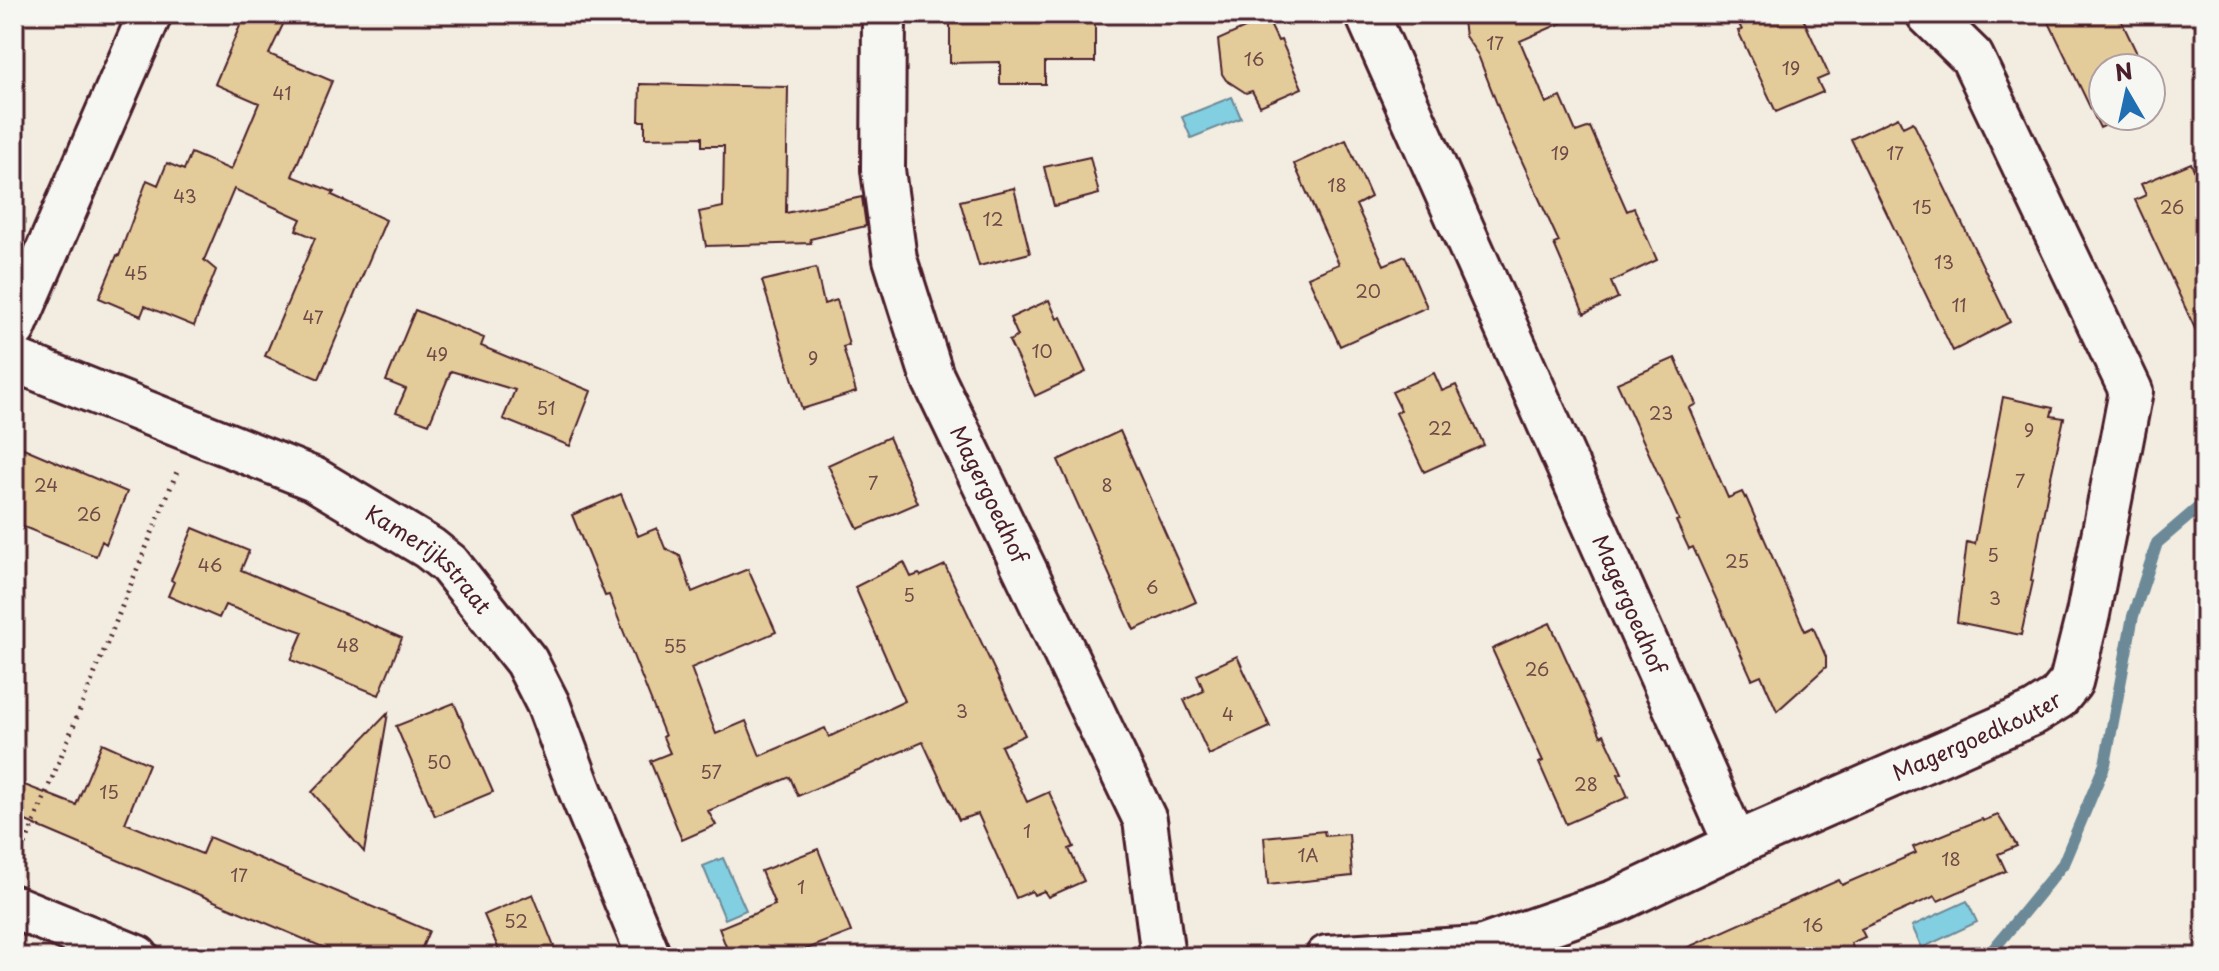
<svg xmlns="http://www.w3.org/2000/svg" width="2219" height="971" viewBox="0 0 2219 971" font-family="'Playpen Sans',sans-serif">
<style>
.water{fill:#82cfe1;stroke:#6c8998;stroke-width:2}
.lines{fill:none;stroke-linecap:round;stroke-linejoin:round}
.stream{stroke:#6c8998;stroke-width:12}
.building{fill:#e4cb9a;stroke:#4a1f2b;stroke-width:2}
.minor-casing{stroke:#4a1f2b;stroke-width:48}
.path{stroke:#4a1f2b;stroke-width:5;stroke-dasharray:2 6;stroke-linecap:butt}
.minor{stroke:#f6f6f2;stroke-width:42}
.labels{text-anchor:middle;stroke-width:6;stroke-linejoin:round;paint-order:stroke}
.number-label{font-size:18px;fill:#704a47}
.street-label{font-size:22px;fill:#4a1f2b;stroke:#f6f6f2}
</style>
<rect width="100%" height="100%" fill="#f2ede0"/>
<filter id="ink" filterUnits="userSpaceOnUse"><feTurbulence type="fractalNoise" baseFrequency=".0125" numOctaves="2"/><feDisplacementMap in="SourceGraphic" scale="16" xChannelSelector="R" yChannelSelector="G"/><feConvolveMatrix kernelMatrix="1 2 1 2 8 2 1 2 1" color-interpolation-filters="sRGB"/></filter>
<g filter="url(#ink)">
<path class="water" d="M 1232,97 L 1241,118 L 1191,138 L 1182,117 Z
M 723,858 L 746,910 L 725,919 L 703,866 Z
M 1967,901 L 1977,922 L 1922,948 L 1912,926 Z"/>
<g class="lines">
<path class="stream" d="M 1987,957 L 2063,864 L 2105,764 L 2133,616 L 2157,543 L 2205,502"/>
</g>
<path class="building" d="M 245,14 L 288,14 L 269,54 L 332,81 L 292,176 L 334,192 L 332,195 L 386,220 L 319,379 L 265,356 L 315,238 L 296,230 L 301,219 L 234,189 L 204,260 L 216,270 L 194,326 L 145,306 L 141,316 L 99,298 L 117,255 L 119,256 L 147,180 L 158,185 L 167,163 L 184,170 L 191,153 L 231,170 L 259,103 L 215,84 Z
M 950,14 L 1095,14 L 1095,62 L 1045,62 L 1045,84 L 1000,84 L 1000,62 L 950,63 Z
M 1462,14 L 1582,14 L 1520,41 L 1546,103 L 1561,97 L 1576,132 L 1590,127 L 1627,211 L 1634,208 L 1657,260 L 1611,282 L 1618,298 L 1584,314 L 1554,244 L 1559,242 L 1504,122 L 1478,55 L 1465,36 Z
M 1734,14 L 1801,14 L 1829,75 L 1817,80 L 1823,92 L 1776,112 L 1738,31 L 1742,30 Z
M 2045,14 L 2118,14 L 2144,68 L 2103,68 L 2103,116 L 2125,116 L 2100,128 Z
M 1267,18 L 1278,41 L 1281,40 L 1302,88 L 1260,106 L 1252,91 L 1246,93 L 1226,80 L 1222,74 L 1218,40 Z
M 640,84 L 788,87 L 786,213 L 862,197 L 866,226 L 810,239 L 811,243 L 706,246 L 699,212 L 723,207 L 724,146 L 702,146 L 702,137 L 645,138 L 645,121 L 639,121 Z
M 1898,117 L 1903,127 L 1913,122 L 2010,322 L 1953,351 L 1851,139 Z
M 1346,140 L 1371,197 L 1356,205 L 1384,265 L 1405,256 L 1427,307 L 1340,346 L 1308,277 L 1339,264 L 1294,164 Z
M 1090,157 L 1099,194 L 1054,206 L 1044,167 Z
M 2191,163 L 2205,193 L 2205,350 L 2135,200 L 2146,195 L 2141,184 Z
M 1014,188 L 1030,253 L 979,266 L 960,201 Z
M 816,268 L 824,304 L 837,300 L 849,345 L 843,347 L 856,392 L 802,409 L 762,281 Z
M 1049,300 L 1057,319 L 1061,317 L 1086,372 L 1035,396 L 1009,341 L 1018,336 L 1010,318 Z
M 415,310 L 484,338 L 481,346 L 591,391 L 570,446 L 503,419 L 515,390 L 451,371 L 429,424 L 396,412 L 406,389 L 386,381 Z
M 1675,358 L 1696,404 L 1689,408 L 1728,498 L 1742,492 L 1745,498 L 1746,497 L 1805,631 L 1813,627 L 1826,657 L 1826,667 L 1777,711 L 1761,675 L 1752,679 L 1693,547 L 1689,549 L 1676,521 L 1679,520 L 1617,383 Z
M 1434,373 L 1442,391 L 1456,385 L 1484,445 L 1424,472 L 1396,413 L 1401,410 L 1392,392 Z
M 2003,397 L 2053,408 L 2051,416 L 2064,418 L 2048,490 L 2031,580 L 2033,581 L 2021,635 L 1957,622 L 1967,542 L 1975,544 Z
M 1120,431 L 1196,602 L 1134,630 L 1058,460 Z
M 889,437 L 918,503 L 858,529 L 828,465 Z
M 14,444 L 127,492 L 106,544 L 102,541 L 96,556 L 14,523 Z
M 621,494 L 638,536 L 657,528 L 665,548 L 680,556 L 692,592 L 748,569 L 776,632 L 691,668 L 716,734 L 746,721 L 760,756 L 825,728 L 829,737 L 905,701 L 855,587 L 904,562 L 911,577 L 919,574 L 921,576 L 945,565 L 1025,735 L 1001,746 L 1027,802 L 1049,792 L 1074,847 L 1069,849 L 1084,881 L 1048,897 L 1044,891 L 1034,895 L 1032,891 L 1016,898 L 978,814 L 959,820 L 923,742 L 798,796 L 790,777 L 708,811 L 716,825 L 682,840 L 650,761 L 670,753 L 663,737 L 665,736 L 609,595 L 605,596 L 572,515 Z
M 193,528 L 249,551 L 241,570 L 402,638 L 379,695 L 291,660 L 303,632 L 225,605 L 219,618 L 168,596 L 174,582 L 171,580 Z
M 1550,623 L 1601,736 L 1604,734 L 1622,773 L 1618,774 L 1628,797 L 1566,824 L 1539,763 L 1543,761 L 1492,649 Z
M 1237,656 L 1270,727 L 1209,755 L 1184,700 L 1204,691 L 1197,675 Z
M 454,703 L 493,792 L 435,816 L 396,726 Z
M 388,713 L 364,852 L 312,792 Z
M 102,743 L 149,764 L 125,823 L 202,854 L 209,837 L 429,931 L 418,957 L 346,957 L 14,816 L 14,781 L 76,805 Z
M 1998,815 L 2017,846 L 1998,854 L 2006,871 L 1938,901 L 1935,896 L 1861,929 L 1865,937 L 1851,943 L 1857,957 L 1666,957 L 1839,880 L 1842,885 L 1916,853 L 1913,847 L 1982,819 L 1983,821 Z
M 1324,831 L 1325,836 L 1349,834 L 1352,876 L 1268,885 L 1264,837 Z
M 818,849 L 851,932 L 786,957 L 730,957 L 719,928 L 775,905 L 761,871 Z
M 533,894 L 558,957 L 502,957 L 484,915 Z"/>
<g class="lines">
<g class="minor-casing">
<g id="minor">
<path id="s1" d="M 884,14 L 883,170 L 895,259 L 932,376 L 1145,820 L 1163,957"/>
<path id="s2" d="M 1367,14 L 1736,845"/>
<path d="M 14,328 L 150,14"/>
<path id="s3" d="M 14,360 L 314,479 L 429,548 L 449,564 L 526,661 L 548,704 L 580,790 L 649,957"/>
<path d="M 14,907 L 137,957"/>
<path id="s4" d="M 1327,957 L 1480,948 L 1616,901 L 1747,839 L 2034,713 L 2058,698 L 2071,682 L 2088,614 L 2131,391 L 1972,57 L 1928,14"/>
</g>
</g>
<path class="path" d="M 16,867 L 178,469"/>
<use href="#minor" class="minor"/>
</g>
</g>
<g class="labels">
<g class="number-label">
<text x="1495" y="50">17</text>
<text x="1254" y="66">16</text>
<text x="1791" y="75">19</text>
<text x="282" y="100">41</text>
<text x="1560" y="160">19</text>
<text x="1895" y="160">17</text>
<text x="1337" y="192">18</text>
<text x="185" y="203">43</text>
<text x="1922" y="214">15</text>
<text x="2172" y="214">26</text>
<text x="993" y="226">12</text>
<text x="1944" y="269">13</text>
<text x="136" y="280">45</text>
<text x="1368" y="298">20</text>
<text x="1959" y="312">11</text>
<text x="313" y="324">47</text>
<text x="1042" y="358">10</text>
<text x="437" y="361">49</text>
<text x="813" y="365">9</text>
<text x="546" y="415">51</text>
<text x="1661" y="420">23</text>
<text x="1440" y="435">22</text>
<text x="2029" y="437">9</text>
<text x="2020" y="488">7</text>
<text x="873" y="490">7</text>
<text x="46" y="492">24</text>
<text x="1107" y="492">8</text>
<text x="89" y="521">26</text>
<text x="1993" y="562">5</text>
<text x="1737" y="568">25</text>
<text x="210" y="572">46</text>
<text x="1152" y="594">6</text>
<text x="909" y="602">5</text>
<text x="1995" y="605">3</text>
<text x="348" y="652">48</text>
<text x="675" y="653">55</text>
<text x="1537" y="676">26</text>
<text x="962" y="718">3</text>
<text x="1228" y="721">4</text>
<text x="439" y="769">50</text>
<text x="711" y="779">57</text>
<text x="1586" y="791">28</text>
<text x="109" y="799">15</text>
<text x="1027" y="838">1</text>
<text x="1308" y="862">1A</text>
<text x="1951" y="866">18</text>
<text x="239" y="882">17</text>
<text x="801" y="894">1</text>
<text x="516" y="928">52</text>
<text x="1813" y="932">16</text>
</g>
<g class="street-label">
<text dy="8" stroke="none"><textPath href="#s1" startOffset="500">Magergoedhof</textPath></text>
<text dy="8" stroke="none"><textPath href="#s3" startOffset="464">Kamerijkstraat</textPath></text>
<text dy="8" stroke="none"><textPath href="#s2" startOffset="646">Magergoedhof</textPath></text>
<text dy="8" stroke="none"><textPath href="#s4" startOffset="694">Magergoedkouter</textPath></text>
</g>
</g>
<rect width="2219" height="971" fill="none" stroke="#f6f6f2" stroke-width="48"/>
<rect x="24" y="24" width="2171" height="923" fill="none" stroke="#4a1f2b" stroke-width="3" filter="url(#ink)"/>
<g transform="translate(2127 92) rotate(351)"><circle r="38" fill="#f6f6f2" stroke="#b1a0a2" stroke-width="2"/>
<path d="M0-6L14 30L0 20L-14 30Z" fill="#1f6fb2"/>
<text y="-12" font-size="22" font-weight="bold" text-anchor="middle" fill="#4a1f2b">N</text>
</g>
</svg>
